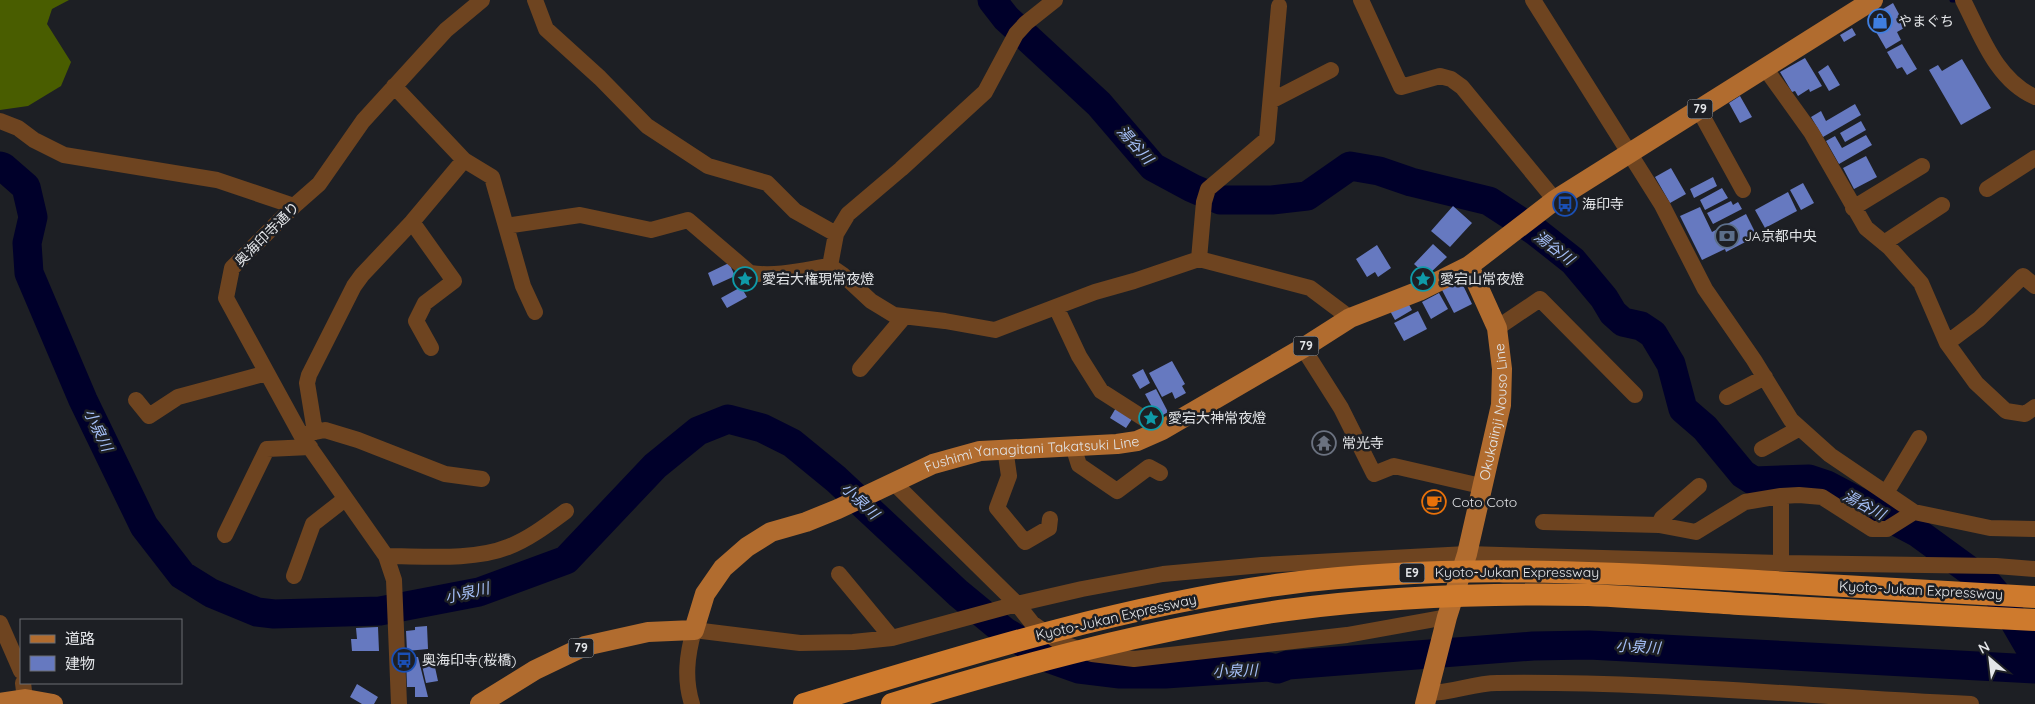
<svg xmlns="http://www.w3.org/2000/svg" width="2035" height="704" viewBox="0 0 2035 704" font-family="Quicksand,'Noto Sans JP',sans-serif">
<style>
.forest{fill:#495d00}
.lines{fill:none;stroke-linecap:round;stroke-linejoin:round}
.stream{stroke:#00002a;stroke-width:5}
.river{stroke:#00002a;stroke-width:29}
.building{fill:#6679c0}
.minor{stroke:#6e4420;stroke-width:16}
.major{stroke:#b16c2f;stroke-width:20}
.highway-bridge{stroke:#ce7a2d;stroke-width:22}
.labels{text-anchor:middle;stroke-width:5;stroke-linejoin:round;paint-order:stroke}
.shield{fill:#1d1f24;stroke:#a8aaad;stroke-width:1}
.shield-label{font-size:12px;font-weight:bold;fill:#e3e5e8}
.poi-label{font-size:14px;fill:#e3e5e8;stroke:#1d1f24;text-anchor:start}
.street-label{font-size:14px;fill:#e3e5e8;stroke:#1d1f24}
.water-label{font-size:15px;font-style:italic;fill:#a6c0f8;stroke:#1d1f24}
</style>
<rect width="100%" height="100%" fill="#1d1f24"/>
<path class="forest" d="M 0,0 L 69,0 L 52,9 L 47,24 L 71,62 L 61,86 L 28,106 L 0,110 Z"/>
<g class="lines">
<path class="stream" d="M 1952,0 L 1959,0"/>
<path class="river" d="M 992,0 L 1006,18 L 1099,104 L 1153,167 L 1192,188 L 1220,200 L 1272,200 L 1307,196 L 1350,166 L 1379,171 L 1411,182 L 1489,201 L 1535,231 L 1573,261 L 1604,298 L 1613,313 L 1623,322 L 1641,326 L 1653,334 L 1671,364 L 1683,409 L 1705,428 L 1743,474 L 1754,481 L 1809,479 L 1827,485 L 1918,533 L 1988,584 L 2003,602 L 2035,657
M 0,166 L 3,167 L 26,187 L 33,217 L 27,243 L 29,273 L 83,400 L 144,526 L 182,575 L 211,593 L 257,612 L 274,614 L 380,611 L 427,602 L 479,592 L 566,560 L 655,466 L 698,431 L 728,419 L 762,428 L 792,443 L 836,479 L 958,593 L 1004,631 L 1048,658 L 1079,669 L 1120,674 L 1165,674 L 1268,667 L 1277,669 L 1288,665 L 1533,646 L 1589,645 L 2035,669"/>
</g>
<path class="building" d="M 1893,3 L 1906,27 L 1897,32 L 1901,40 L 1886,49 L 1868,18 Z
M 1852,28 L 1856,35 L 1844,42 L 1840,35 Z
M 1902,44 L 1917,69 L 1907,75 L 1902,67 L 1897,69 L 1887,52 Z
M 1805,58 L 1822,86 L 1810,92 L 1809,89 L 1798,96 L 1795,91 L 1792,92 L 1780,72 Z
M 1962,59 L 1991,108 L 1961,125 L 1929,70 L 1938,65 L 1942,71 Z
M 1828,65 L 1840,85 L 1829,91 L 1818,72 Z
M 1740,96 L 1752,117 L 1740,123 L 1729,103 Z
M 1855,104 L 1861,115 L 1823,137 L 1811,117 L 1821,111 L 1826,121 Z
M 1861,121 L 1866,130 L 1845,142 L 1840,133 Z
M 1866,135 L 1872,145 L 1839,164 L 1826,141 L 1835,136 L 1842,148 Z
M 1866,156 L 1877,177 L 1854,189 L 1843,168 Z
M 1671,168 L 1686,194 L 1670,203 L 1655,177 Z
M 1713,177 L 1717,186 L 1694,198 L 1690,189 Z
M 1803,183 L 1814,203 L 1801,210 L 1790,190 Z
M 1722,188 L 1728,198 L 1705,210 L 1700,200 Z
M 1788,192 L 1797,211 L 1765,228 L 1755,210 Z
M 1731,201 L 1733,205 L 1738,202 L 1742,209 L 1713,224 L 1707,213 Z
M 1453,206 L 1472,223 L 1450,247 L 1431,231 Z
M 1700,207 L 1712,232 L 1746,214 L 1757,236 L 1726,252 L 1725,249 L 1702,260 L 1680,216 Z
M 1433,244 L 1447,257 L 1427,276 L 1414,264 Z
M 1377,245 L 1391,268 L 1378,277 L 1375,272 L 1367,277 L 1356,259 Z
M 729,263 L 735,276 L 713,286 L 708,273 Z
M 1461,281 L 1472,304 L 1454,313 L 1442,290 Z
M 741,287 L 747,297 L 727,308 L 721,298 Z
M 1439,293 L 1448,309 L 1431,319 L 1422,302 Z
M 1407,301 L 1412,310 L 1395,320 L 1390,311 Z
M 1418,311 L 1427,329 L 1404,341 L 1394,323 Z
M 1172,361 L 1185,384 L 1182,386 L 1186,393 L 1175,399 L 1172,392 L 1162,397 L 1149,373 Z
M 1143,369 L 1150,383 L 1140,389 L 1132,375 Z
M 1156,389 L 1168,412 L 1158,418 L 1145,394 Z
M 1117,406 L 1134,416 L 1126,428 L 1110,418 Z
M 427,626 L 428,649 L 407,651 L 406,631 L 415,630 L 415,627 Z
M 378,627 L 379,651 L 352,651 L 351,639 L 357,639 L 356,628 Z
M 406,657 L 418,657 L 428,697 L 415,697 L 415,687 L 407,687 Z
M 433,658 L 438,681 L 426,683 L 421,661 Z
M 357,684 L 378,697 L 374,704 L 362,704 L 350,697 Z"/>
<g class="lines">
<path class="minor" d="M 535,0 L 546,29 L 600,78 L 647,126 L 708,166 L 767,183 L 795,211 L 836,234
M 1055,0 L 1026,23 L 1016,34 L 985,92 L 901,169 L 848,214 L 836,234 L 830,266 L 843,275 L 871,301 L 894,315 L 945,321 L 995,330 L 1095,292 L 1134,281 L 1199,259 L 1204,202 L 1208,189 L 1267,139 L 1279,6
M 1361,0 L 1401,87 L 1440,76 L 1451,79 L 1462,87 L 1555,200
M 1533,0 L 1662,205 L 1705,289 L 1754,360 L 1791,420 L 1830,455 L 1914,512 L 1990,528 L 2035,529
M 1963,0 C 1981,35 1996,80 2035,97
M 1765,68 L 1811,132 L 1866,228 L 1889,247 L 1921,283 L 1947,343 L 1976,383 L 2006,411 L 2025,414 L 2035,407
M 394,86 L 464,160 L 492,177 L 523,286 L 535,312
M 1271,101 L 1331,70
M 1699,110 L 1743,190
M 0,121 L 18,128 L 34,140 L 64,155 L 217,180 L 294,206
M 1987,189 L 2035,158
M 1853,208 L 1922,166
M 412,222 L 454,281 L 425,303 L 416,321 L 431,348
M 506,226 L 580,215 L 651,230 L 688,220 L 750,273 C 777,277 804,270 830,266
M 1884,243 L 1942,205
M 1199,259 L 1310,288 L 1350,318
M 1056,307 L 1079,356 L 1101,391 L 1162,430
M 1497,328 L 1540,299 L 1635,395
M 1947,343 L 1979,319 L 2023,276 L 2035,286
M 1303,348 L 1341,408 L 1374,474 L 1394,466 L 1481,486
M 860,369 L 904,317
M 1727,397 L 1765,377
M 136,400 L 149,416 L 178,397 L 267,373
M 315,432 L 307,383 L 309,375 L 354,286 L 362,275 L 412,222 L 464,160
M 305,434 L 325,430 L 358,440 L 445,474 L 482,479
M 1073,446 L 1079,465 L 1117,491 L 1149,467 L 1160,473
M 1005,448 L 1009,476 L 997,508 L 1025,542 L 1049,528 L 1050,519
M 1762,449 L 1800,428
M 893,482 L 1017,604 L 1032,623 L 1059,642 L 1092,654 L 1134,659 L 1347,635 L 1447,617
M 1886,493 L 1919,438
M 1543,522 L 1659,525 L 1696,532 L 1745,502 L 1781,496
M 1659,525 L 1662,518 L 1699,486
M 225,535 L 267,449 L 310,447
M 386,556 C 422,556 474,561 508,547 C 529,539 547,525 566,511
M 1781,563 L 1781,496 L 1799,495 L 1822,497 L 1872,529 L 1887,529 L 1914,512
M 839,574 L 892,638
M 294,576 L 313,524 L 345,499
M 0,623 L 21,671
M 23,683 L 25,699
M 1429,693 C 1452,693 1474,683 1497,683 C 1655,681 1813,697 1971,704
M 399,704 L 394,580 L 386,556 L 301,435 L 226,298 L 232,268 L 294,206 L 319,184 L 363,121 L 446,30 L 482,0
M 692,704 C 684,679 687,655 694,630 L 800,643 L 853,642 L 892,638 L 1017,604 L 1082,589 L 1163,574 L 1262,565 L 1467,554 L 1781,563 L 1996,566 L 2035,569"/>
<g class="major">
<path d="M 0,703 L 25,699 L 53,704"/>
<path id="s1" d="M 480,704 L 535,670 L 585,646 L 648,632 L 694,630 L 705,594 L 723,568 L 747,547 L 771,532 L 806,522 L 838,509 L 933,464 L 980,451 L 1117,444 L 1137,441 L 1162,430 L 1303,348 L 1350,318 L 1419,291 L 1469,266 L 1555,200 L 1873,0"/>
<path id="s2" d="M 1425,704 L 1447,617 L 1467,554 L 1501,405 L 1502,369 L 1497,328 L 1469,266"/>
</g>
<path class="highway-bridge" d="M 804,704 C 962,656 1120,606 1284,584 C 1430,565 1576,571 1722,579 C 1826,585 1931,591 2035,597
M 892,704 C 1022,664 1152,629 1287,610 C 1386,597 1489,593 1588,595 C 1639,597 1689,601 1739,604 C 1838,610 1936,615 2035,620"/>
</g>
<defs>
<g id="shop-ring" transform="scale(1.25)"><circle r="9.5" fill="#1d1f24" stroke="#3f7fe0" stroke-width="1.5"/><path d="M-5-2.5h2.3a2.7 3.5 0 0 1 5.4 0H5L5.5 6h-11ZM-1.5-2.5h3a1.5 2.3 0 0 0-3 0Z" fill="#3f7fe0"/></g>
<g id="bus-ring" transform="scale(1.25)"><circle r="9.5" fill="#1d1f24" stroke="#1a4fb4" stroke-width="1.5"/><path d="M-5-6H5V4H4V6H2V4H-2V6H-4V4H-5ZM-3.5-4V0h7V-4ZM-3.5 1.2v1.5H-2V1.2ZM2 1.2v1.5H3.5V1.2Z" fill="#1a4fb4"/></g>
<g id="bank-ring" transform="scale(1.25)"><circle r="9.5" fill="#1d1f24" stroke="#5c6f8a" stroke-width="1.5"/><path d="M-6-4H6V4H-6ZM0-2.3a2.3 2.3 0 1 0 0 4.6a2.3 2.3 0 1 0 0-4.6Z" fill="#5c6f8a"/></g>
<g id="sight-ring" transform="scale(1.25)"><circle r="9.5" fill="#1d1f24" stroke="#0f9aa8" stroke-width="1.5"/><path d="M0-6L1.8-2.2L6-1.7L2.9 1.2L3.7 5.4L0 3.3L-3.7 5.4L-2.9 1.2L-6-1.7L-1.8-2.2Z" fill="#0f9aa8"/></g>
<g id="temple-ring" transform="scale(1.25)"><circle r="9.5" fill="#1d1f24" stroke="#6b7280" stroke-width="1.5"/><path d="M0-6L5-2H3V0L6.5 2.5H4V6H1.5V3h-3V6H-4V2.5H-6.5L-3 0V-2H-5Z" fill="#6b7280"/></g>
<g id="cafe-ring" transform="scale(1.25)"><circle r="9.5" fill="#1d1f24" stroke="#e8710a" stroke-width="1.5"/><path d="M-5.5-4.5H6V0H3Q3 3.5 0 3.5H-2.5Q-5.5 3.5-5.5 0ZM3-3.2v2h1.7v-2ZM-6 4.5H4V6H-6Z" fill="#e8710a"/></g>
</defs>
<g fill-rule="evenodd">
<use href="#shop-ring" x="1880" y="21"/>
<use href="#bus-ring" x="1565" y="204"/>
<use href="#bank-ring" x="1727" y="236"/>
<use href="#sight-ring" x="745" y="279"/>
<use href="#sight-ring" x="1423" y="279"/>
<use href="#sight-ring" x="1151" y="418"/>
<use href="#temple-ring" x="1324" y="443"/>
<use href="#cafe-ring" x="1434" y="502"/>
<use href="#bus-ring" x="404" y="660"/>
</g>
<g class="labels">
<g class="shield">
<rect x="1687.5" y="99.5" width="25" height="19" rx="4"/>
<rect x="1293.5" y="336.5" width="25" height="19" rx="4"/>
<rect x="1399.5" y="563.5" width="25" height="19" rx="4"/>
<rect x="568.5" y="638.5" width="25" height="19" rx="4"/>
</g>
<g class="shield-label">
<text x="1700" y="113">79</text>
<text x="1306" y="350">79</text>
<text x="1412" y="577">E9</text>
<text x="581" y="652">79</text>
</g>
<g class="poi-label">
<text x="1898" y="26">やまぐち</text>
<text x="1582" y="209">海印寺</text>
<text x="1744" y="241">JA京都中央</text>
<text x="762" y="284">愛宕大権現常夜燈</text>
<text x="1440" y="284">愛宕山常夜燈</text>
<text x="1168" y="423">愛宕大神常夜燈</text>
<text x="1342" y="448">常光寺</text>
<text x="1452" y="507">Coto Coto</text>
<text x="422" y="665">奥海印寺(桜橋)</text>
</g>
<g class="street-label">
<text transform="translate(267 234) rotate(-45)" y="5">奥海印寺通り</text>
<text dy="5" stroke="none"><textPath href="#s2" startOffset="301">Okukaiinji Nouso Line</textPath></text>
<text dy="5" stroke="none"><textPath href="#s1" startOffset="636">Fushimi Yanagitani Takatsuki Line</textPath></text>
<text x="1517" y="577">Kyoto-Jukan Expressway</text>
<text transform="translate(1921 590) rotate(3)" y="5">Kyoto-Jukan Expressway</text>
<text transform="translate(1116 617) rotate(-13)" y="5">Kyoto-Jukan Expressway</text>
</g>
<g class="water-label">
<text transform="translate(1135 145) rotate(48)" y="5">湯谷川</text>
<text transform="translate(1554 248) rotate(37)" y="5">湯谷川</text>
<text transform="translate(98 430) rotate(64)" y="5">小泉川</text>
<text transform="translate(860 501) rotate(43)" y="5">小泉川</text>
<text transform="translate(1864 505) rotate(28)" y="5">湯谷川</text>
<text transform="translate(467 593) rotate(-13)" y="5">小泉川</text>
<text transform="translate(1638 647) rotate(3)" y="5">小泉川</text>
<text transform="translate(1235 671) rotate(-2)" y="5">小泉川</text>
</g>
</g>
<rect x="20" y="619" width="162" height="65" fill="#1d1f24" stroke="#6c6e72"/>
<rect x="30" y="635" width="25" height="8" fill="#b16c2f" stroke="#6c6e72"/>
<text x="65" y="644" font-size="15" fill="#e3e5e8">道路</text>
<rect x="30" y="656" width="25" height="15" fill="#6679c0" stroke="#6c6e72"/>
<text x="65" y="669" font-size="15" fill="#e3e5e8">建物</text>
<g transform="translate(1990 659) rotate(332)" stroke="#1d1f24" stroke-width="4" paint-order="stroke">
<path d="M0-4L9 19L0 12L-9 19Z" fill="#e3e5e8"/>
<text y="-8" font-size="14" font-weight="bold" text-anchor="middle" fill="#e3e5e8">N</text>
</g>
</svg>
